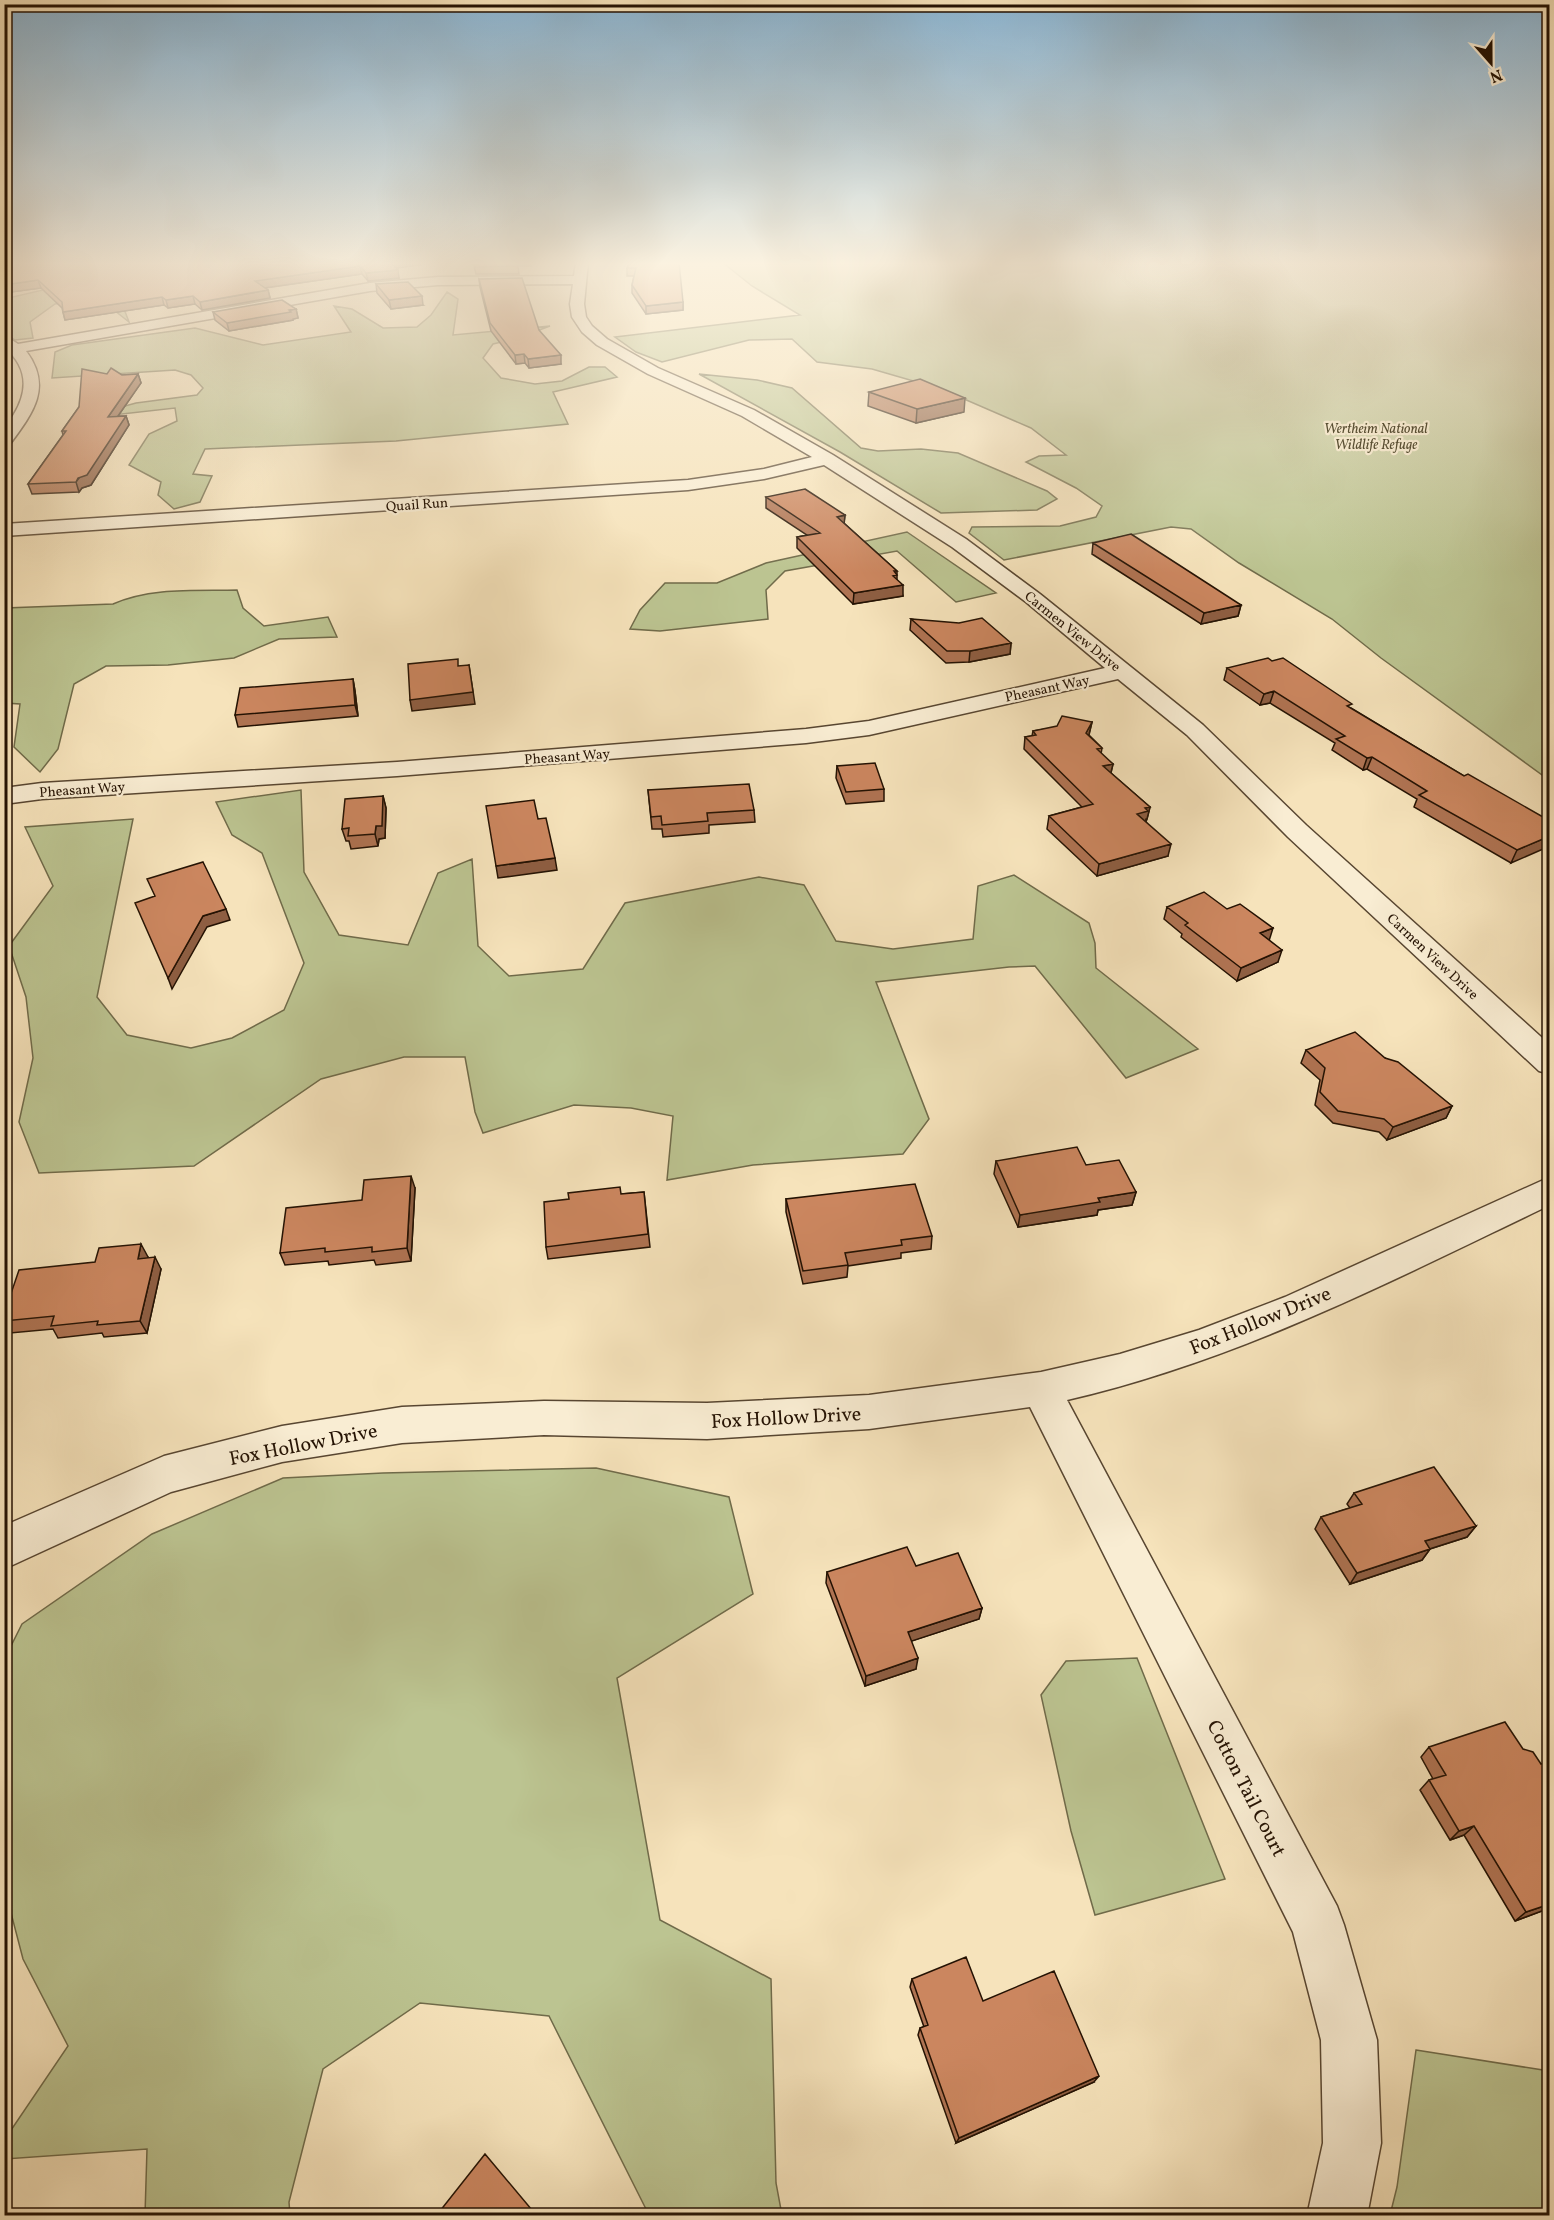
<svg xmlns="http://www.w3.org/2000/svg" width="1554" height="2220" viewBox="0 0 1554 2220" font-family="Vollkorn,serif">
<style>
.green{fill:#bcc491;stroke:#706b4a;stroke-width:1.5}
.lines{fill:none;stroke-linecap:round;stroke-linejoin:round}
.minor-casing{stroke:#584631;stroke-width:3}
.minor{fill:#f9edd3;fill-rule:evenodd}
.wall{fill:#af7352;stroke:#241203;stroke-width:1.5}
.shaded-wall{fill:#8e5e42;stroke:#241203;stroke-width:1.5}
.building{fill:#cb865f;stroke:#241203;stroke-width:1.5}
.labels{text-anchor:middle;stroke-width:4.5;stroke-linejoin:round;paint-order:stroke}
.far-park-label{font-size:14px;font-style:italic;fill:#595035;stroke:#f9edd3}
.far-street-label{font-size:14px;fill:#241203;stroke:#f9edd3}
.near-street-label{font-size:20px;fill:#241203;stroke:#f9edd3}
</style>
<rect width="100%" height="100%" fill="#f6e3bb"/>
<filter id="stains"><feTurbulence type="fractalNoise" baseFrequency=".00333" numOctaves="4"/><feColorMatrix values="0 0 0 0 .2 0 0 0 0 .09 0 0 0 0 .02 0 0 0 .5 -.17"/></filter>
<radialGradient id="worn" r=".72"><stop offset=".6" stop-color="#630" stop-opacity="0"/><stop offset="1" stop-color="#630" stop-opacity=".3"/></radialGradient>
<path class="green" d="M 174,262 L 118,293 L 129,322 L 105,303 L 82,300 L 55,304 L 30,322 L 33,338 L 15,340 L 5,333 L 4,299 L 43,290 L 42,281 Z
M 722,262 L 1549,262 L 1549,780 L 1381,658 L 1332,619 L 1239,563 L 1191,529 L 1171,527 L 1004,560 L 969,533 L 972,527 L 1060,526 L 1096,517 L 1102,506 L 1076,488 L 1026,462 L 1039,456 L 1066,455 L 1031,428 L 941,389 L 872,369 L 817,362 L 792,339 L 749,340 L 662,362 L 636,352 L 615,337 L 800,315 L 752,286 Z
M 447,292 L 458,299 L 453,335 L 550,326 L 518,338 L 493,344 L 483,358 L 501,378 L 535,384 L 562,381 L 589,367 L 605,367 L 617,377 L 553,392 L 568,424 L 396,441 L 205,449 L 193,474 L 212,476 L 200,502 L 174,509 L 158,495 L 161,482 L 129,465 L 149,434 L 177,421 L 175,408 L 77,419 L 136,403 L 197,395 L 203,388 L 191,375 L 175,370 L 52,378 L 55,352 L 72,345 L 195,328 L 263,345 L 351,332 L 334,306 L 352,309 L 383,328 L 417,327 L 431,315 Z
M 699,374 L 757,380 L 792,388 L 861,448 L 878,451 L 921,449 L 958,453 L 1047,491 L 1057,499 L 1037,510 L 941,513 L 840,452 Z
M 907,532 L 996,593 L 956,602 L 897,551 L 785,571 L 766,590 L 768,619 L 660,631 L 630,629 L 640,610 L 665,583 L 717,583 L 766,563 Z
M 237,590 L 243,608 L 264,626 L 328,617 L 337,637 L 279,639 L 234,658 L 168,665 L 106,666 L 74,684 L 58,749 L 40,772 L 14,747 L 20,704 L 5,703 L 5,608 L 113,604 C 151,587 197,591 237,590 Z
M 301,790 L 304,872 L 339,935 L 408,945 L 438,873 L 472,859 L 478,946 L 509,976 L 583,969 L 625,903 L 759,877 L 804,885 L 836,941 L 893,949 L 973,939 L 978,886 L 1014,875 L 1089,923 L 1095,943 L 1096,968 L 1198,1049 L 1126,1078 L 1035,966 L 1009,967 L 876,982 L 929,1119 L 903,1154 L 753,1165 L 667,1180 L 673,1116 L 631,1108 L 574,1105 L 483,1133 L 475,1112 L 465,1057 L 404,1057 L 321,1079 L 194,1166 L 39,1173 L 19,1122 L 33,1058 L 26,997 L 9,946 L 53,886 L 25,827 L 133,819 L 97,997 L 127,1035 L 191,1048 L 232,1038 L 284,1010 L 304,963 L 262,853 L 232,835 L 216,802 Z
M 596,1468 L 729,1497 L 753,1594 L 617,1678 L 660,1920 L 771,1979 L 776,2183 L 782,2215 L 649,2215 L 549,2016 L 420,2003 L 323,2069 L 289,2202 L 290,2215 L 145,2215 L 147,2149 L 5,2159 L 5,2139 L 68,2046 L 23,1959 L 5,1890 L 5,1658 L 22,1624 L 152,1534 L 283,1478 L 383,1473 Z
M 1137,1658 L 1225,1879 L 1095,1915 L 1071,1831 L 1041,1695 L 1066,1661 Z
M 1416,2050 L 1549,2071 L 1549,2215 L 1390,2215 L 1397,2187 Z"/>
<g class="lines">
<g class="minor-casing">
<path id="minor" d="M 576,262 L 588,262 L 584,304 L 586,317 L 592,326 L 607,339 L 658,368 L 754,410 L 833,455 L 966,539 L 1040,594 L 1203,725 L 1306,825 L 1550,1045 L 1550,1074 L 1539,1071 L 1288,837 L 1187,735 L 1118,679 L 869,735 L 806,743 L 397,776 L 42,799 L 4,804 L 4,788 L 42,783 L 397,762 L 806,729 L 869,721 L 1105,668 L 1026,602 L 952,547 L 824,465 L 764,479 L 688,490 L 4,536 L 4,524 L 688,480 L 764,469 L 812,457 L 742,416 L 648,374 L 597,345 L 582,332 L 572,317 L 570,304 L 573,284 L 438,285 L 370,291 L 26,351 C 53,387 33,413 10,444 L 4,445 C 4,440 4,435 4,431 C 5,425 11,420 14,414 C 29,389 27,366 4,347 L 4,335 L 18,344 L 370,283 L 438,277 L 574,276 Z
M 1550,1177 L 1550,1205 C 1391,1281 1240,1360 1067,1400 L 1337,1906 L 1344,1925 L 1377,2040 L 1381,2143 L 1367,2216 L 1307,2216 L 1323,2143 L 1321,2040 L 1293,1932 L 1030,1407 L 869,1429 L 707,1439 L 544,1435 L 402,1443 L 282,1462 L 171,1492 L 4,1569 L 4,1526 L 8,1524 L 164,1456 L 282,1426 L 402,1407 L 544,1401 L 707,1403 L 869,1395 L 1041,1372 L 1120,1354 L 1199,1330 L 1285,1297 Z"/>
</g>
<use href="#minor" class="minor"/>
</g>
<path class="wall" d="M 4,262 L 439,262 L 395,268 L 399,278 L 368,281 L 362,274 L 265,288 L 268,290 L 270,298 L 202,310 L 195,304 L 168,308 L 164,305 L 65,320 L 62,308 L 41,288 L 4,293 Z
M 473,262 L 532,262 L 531,266 L 518,266 L 519,274 L 476,274 Z
M 629,262 L 683,302 L 683,310 L 646,314 L 632,293 L 632,285 L 634,276 L 627,276 L 627,268 Z
M 479,279 L 539,330 L 561,364 L 529,368 L 525,363 L 516,364 L 491,331 L 480,287 Z
M 376,284 L 423,305 L 391,309 L 377,293 Z
M 296,309 L 298,318 L 293,319 L 293,320 L 229,331 L 215,320 L 213,312 Z
M 107,374 L 122,375 L 138,374 L 141,383 L 118,416 L 126,416 L 129,425 L 91,485 L 82,488 L 79,492 L 32,494 L 28,484 L 63,435 L 62,431 L 79,407 Z
M 869,392 L 964,412 L 916,423 L 868,406 Z
M 766,497 L 845,515 L 844,523 L 897,571 L 897,579 L 903,596 L 853,604 L 797,548 L 797,537 L 807,535 L 766,508 Z
M 1093,543 L 1241,605 L 1238,616 L 1201,624 L 1092,554 Z
M 911,619 L 1011,643 L 1010,654 L 969,662 L 946,663 L 910,630 Z
M 1227,668 L 1351,708 L 1464,776 L 1550,821 L 1511,863 L 1414,807 L 1417,799 L 1367,769 L 1363,770 L 1332,750 L 1335,743 L 1270,703 L 1260,705 L 1224,680 Z
M 353,679 L 355,691 L 358,716 L 238,727 L 235,715 Z
M 1092,722 L 1089,735 L 1102,748 L 1101,754 L 1113,764 L 1111,773 L 1150,807 L 1147,819 L 1146,822 L 1168,856 L 1097,876 L 1047,829 L 1049,816 L 1082,807 L 1024,749 L 1025,737 L 1032,736 L 1033,731 Z
M 837,766 L 884,789 L 884,801 L 846,804 L 836,778 Z
M 648,790 L 754,810 L 755,822 L 709,825 L 709,833 L 663,837 L 662,829 L 652,829 Z
M 383,796 L 386,808 L 385,838 L 379,839 L 378,846 L 351,849 L 349,841 L 346,841 L 342,829 Z
M 1167,907 L 1269,941 L 1278,962 L 1237,981 L 1181,937 L 1182,934 L 1164,919 Z
M 1306,1050 L 1385,1058 L 1452,1106 L 1446,1118 L 1387,1140 L 1379,1132 L 1333,1123 L 1315,1105 L 1320,1080 L 1301,1063 Z
M 996,1161 L 1086,1165 L 1136,1192 L 1132,1205 L 1098,1210 L 1097,1215 L 1018,1227 L 994,1174 Z
M 415,1188 L 411,1261 L 376,1265 L 374,1260 L 329,1265 L 328,1261 L 285,1265 L 280,1253 L 362,1200 Z
M 644,1192 L 650,1247 L 548,1259 L 546,1247 L 621,1194 Z
M 786,1199 L 932,1236 L 931,1249 L 901,1253 L 901,1258 L 848,1266 L 847,1277 L 803,1284 L 786,1212 Z
M 148,1257 L 161,1269 L 147,1333 L 104,1337 L 102,1333 L 58,1338 L 53,1329 L 10,1333 L 4,1324 L 4,1314 Z
M 1354,1493 L 1476,1526 L 1467,1537 L 1430,1549 L 1422,1560 L 1350,1584 L 1315,1529 L 1321,1517 L 1350,1508 L 1347,1504 Z
M 916,1566 L 982,1608 L 979,1619 L 911,1641 L 916,1669 L 865,1686 L 826,1583 L 827,1572 Z
M 1429,1747 L 1550,1908 L 1515,1921 L 1464,1835 L 1450,1840 L 1420,1790 L 1429,1780 L 1433,1779 L 1421,1757 Z
M 912,1979 L 983,2001 L 1094,2082 L 956,2143 L 918,2035 L 920,2028 L 924,2027 L 910,1987 Z"/>
<path class="shaded-wall" d="M 389,262 L 439,262 L 390,269 Z
M 360,266 L 362,274 L 257,289 L 255,281 Z
M 398,270 L 399,278 L 368,281 L 366,273 Z
M 38,280 L 41,288 L 4,293 L 4,285 Z
M 268,290 L 270,298 L 202,310 L 200,302 Z
M 193,296 L 195,304 L 168,308 L 166,300 Z
M 422,296 L 423,305 L 391,309 L 389,300 Z
M 162,297 L 164,305 L 65,320 L 63,312 Z
M 683,302 L 683,310 L 646,314 L 646,306 Z
M 296,309 L 298,318 L 293,319 L 293,320 L 229,331 L 227,323 Z
M 524,354 L 525,363 L 516,364 L 515,355 Z
M 561,355 L 561,364 L 529,368 L 528,359 Z
M 138,374 L 141,383 L 111,426 L 108,417 Z
M 965,398 L 964,412 L 916,423 L 917,409 Z
M 126,416 L 129,425 L 91,485 L 82,488 L 79,492 L 76,482 Z
M 845,515 L 844,525 L 837,517 Z
M 903,585 L 903,596 L 853,604 L 854,593 Z
M 1241,605 L 1238,616 L 1201,624 L 1204,613 Z
M 1011,643 L 1010,654 L 969,662 L 970,651 Z
M 469,665 L 475,704 L 412,711 L 410,700 Z
M 353,679 L 355,691 L 358,716 L 355,705 Z
M 1274,691 L 1270,703 L 1260,705 L 1264,694 Z
M 1092,722 L 1089,734 L 1084,744 L 1086,733 Z
M 1372,757 L 1367,769 L 1363,770 L 1367,758 Z
M 1113,764 L 1110,776 L 1103,766 Z
M 383,796 L 386,808 L 385,838 L 379,839 L 378,846 L 375,834 L 376,826 Z
M 1150,807 L 1147,819 L 1146,819 L 1145,823 L 1137,814 L 1145,808 Z
M 1550,836 L 1550,846 L 1511,863 L 1517,850 Z
M 1171,844 L 1168,856 L 1097,876 L 1099,864 Z
M 555,858 L 557,870 L 498,878 L 496,866 Z
M 226,909 L 230,920 L 207,927 L 172,989 L 168,978 L 203,916 Z
M 1273,928 L 1269,941 L 1260,933 Z
M 1282,950 L 1278,962 L 1237,981 L 1241,968 Z
M 1452,1106 L 1446,1118 L 1387,1140 L 1393,1127 Z
M 411,1176 L 415,1188 L 411,1261 L 407,1248 Z
M 1136,1192 L 1132,1205 L 1098,1210 L 1097,1215 L 1018,1227 L 1020,1215 L 1098,1198 Z
M 141,1244 L 148,1257 L 144,1271 L 138,1259 Z
M 155,1257 L 161,1269 L 147,1333 L 140,1321 Z
M 1476,1526 L 1467,1537 L 1417,1553 L 1425,1541 Z
M 1430,1549 L 1422,1560 L 1350,1584 L 1357,1573 Z
M 982,1608 L 979,1619 L 906,1643 L 908,1632 Z
M 918,1658 L 916,1669 L 865,1686 L 866,1676 Z
M 1474,1826 L 1464,1835 L 1450,1840 L 1459,1831 Z
M 1550,1904 L 1550,1908 L 1515,1921 L 1526,1912 Z
M 1099,2076 L 1094,2082 L 956,2143 L 959,2138 Z"/>
<path class="building" d="M 4,262 L 390,262 L 398,270 L 366,273 L 360,266 L 255,281 L 268,290 L 200,302 L 193,296 L 166,300 L 162,297 L 63,312 L 62,302 L 38,280 L 4,285 Z
M 474,262 L 516,262 L 518,266 L 475,267 Z
M 629,262 L 679,262 L 683,302 L 646,306 L 632,285 L 636,268 L 627,268 Z
M 522,278 L 539,330 L 561,355 L 528,359 L 524,354 L 515,355 L 490,323 L 479,279 Z
M 408,282 L 422,296 L 389,300 L 376,284 Z
M 282,300 L 296,309 L 289,310 L 291,312 L 227,323 L 213,312 Z
M 111,368 L 122,375 L 138,374 L 108,417 L 126,416 L 87,475 L 78,478 L 76,482 L 28,484 L 66,431 L 62,431 L 79,407 L 82,369 L 107,374 Z
M 920,379 L 965,398 L 917,409 L 869,392 Z
M 805,489 L 845,515 L 837,517 L 897,571 L 894,571 L 897,575 L 893,576 L 903,585 L 854,593 L 797,537 L 820,533 L 766,497 Z
M 1131,534 L 1241,605 L 1204,613 L 1093,543 Z
M 982,618 L 1011,643 L 970,651 L 947,651 L 911,619 L 959,623 Z
M 1268,658 L 1272,661 L 1283,658 L 1352,704 L 1347,706 L 1464,776 L 1468,774 L 1550,821 L 1550,836 L 1517,850 L 1419,795 L 1427,791 L 1372,757 L 1367,758 L 1336,739 L 1345,736 L 1274,691 L 1264,694 L 1227,668 Z
M 458,659 L 458,666 L 469,665 L 473,692 L 410,700 L 408,664 Z
M 353,679 L 355,705 L 235,715 L 240,688 Z
M 1062,716 L 1092,722 L 1086,733 L 1102,748 L 1097,749 L 1113,764 L 1103,766 L 1150,807 L 1145,808 L 1148,811 L 1137,814 L 1171,844 L 1099,864 L 1049,816 L 1093,804 L 1025,737 L 1036,735 L 1033,731 L 1057,726 Z
M 875,763 L 884,789 L 846,792 L 837,766 Z
M 749,784 L 754,810 L 707,813 L 708,821 L 662,825 L 661,816 L 651,817 L 648,790 Z
M 383,796 L 382,826 L 376,826 L 375,834 L 348,836 L 349,828 L 342,829 L 345,799 Z
M 534,800 L 538,819 L 546,818 L 555,858 L 496,866 L 486,806 Z
M 203,862 L 226,909 L 203,916 L 168,978 L 135,903 L 155,896 L 147,879 Z
M 1204,892 L 1227,909 L 1240,904 L 1273,928 L 1260,933 L 1282,950 L 1241,968 L 1185,925 L 1188,923 L 1167,907 Z
M 1355,1032 L 1385,1058 L 1398,1062 L 1452,1106 L 1393,1127 L 1384,1119 L 1338,1111 L 1320,1092 L 1325,1068 L 1306,1050 Z
M 1077,1147 L 1086,1165 L 1119,1160 L 1136,1192 L 1098,1198 L 1100,1202 L 1020,1215 L 996,1161 Z
M 411,1176 L 407,1248 L 372,1252 L 372,1247 L 325,1252 L 325,1248 L 280,1253 L 286,1208 L 362,1200 L 364,1180 Z
M 915,1184 L 932,1236 L 901,1240 L 902,1245 L 845,1253 L 848,1265 L 803,1271 L 786,1199 Z
M 620,1187 L 621,1194 L 644,1192 L 648,1234 L 546,1247 L 544,1202 L 569,1199 L 568,1193 Z
M 141,1244 L 138,1259 L 155,1257 L 140,1321 L 97,1325 L 98,1321 L 51,1326 L 54,1316 L 4,1321 L 4,1314 L 19,1270 L 95,1262 L 99,1248 Z
M 1434,1467 L 1476,1526 L 1425,1541 L 1430,1549 L 1357,1573 L 1321,1517 L 1362,1504 L 1354,1493 Z
M 907,1547 L 916,1566 L 958,1553 L 982,1608 L 908,1632 L 918,1658 L 866,1676 L 827,1572 Z
M 1505,1722 L 1523,1749 L 1533,1752 L 1541,1764 L 1550,1761 L 1550,1904 L 1526,1912 L 1474,1826 L 1459,1831 L 1429,1780 L 1446,1775 L 1429,1747 Z
M 966,1957 L 983,2001 L 1054,1971 L 1099,2076 L 959,2138 L 920,2028 L 928,2025 L 912,1979 Z
M 485,2154 L 537,2216 L 436,2216 Z"/>
<linearGradient id="sky" x2="0" y2="1"><stop stop-color="#8bb7d6"/><stop offset="0.46" stop-color="#fbf2e0"/><stop offset="1" stop-color="#fbf2e0" stop-opacity="0"/></linearGradient>
<rect width="1554" height="573" fill="url(#sky)"/>
<g class="labels">
<g class="far-park-label">
<text x="1376" y="433">Wertheim National<tspan x="1376" dy="16">Wildlife Refuge</tspan></text>
</g>
<g class="far-street-label">
<text transform="translate(417 504) rotate(-4)" y="5">Quail Run</text>
<text transform="translate(1073 631) rotate(39)" y="5">Carmen View Drive</text>
<text transform="translate(1047 688) rotate(-12)" y="5">Pheasant Way</text>
<text transform="translate(567 756) rotate(-4)" y="5">Pheasant Way</text>
<text transform="translate(82 789) rotate(-4)" y="5">Pheasant Way</text>
<text transform="translate(1433 956) rotate(43)" y="5">Carmen View Drive</text>
</g>
<g class="near-street-label">
<text transform="translate(1260 1320) rotate(-22)" y="7">Fox Hollow Drive</text>
<text transform="translate(786 1417) rotate(-3)" y="7">Fox Hollow Drive</text>
<text transform="translate(303 1444) rotate(-11)" y="7">Fox Hollow Drive</text>
<text transform="translate(1247 1788) rotate(63)" y="7">Cotton Tail Court</text>
</g>
</g>
<rect width="1554" height="2220" fill="none" stroke="#f6e3bb" stroke-width="24"/>
<rect x="6" y="6" width="1542" height="2208" fill="none" stroke="#241203" stroke-width="3"/>
<rect x="12" y="12" width="1530" height="2196" fill="none" stroke="#241203" stroke-width="1.5"/>
<g transform="translate(1491 63) rotate(159)" stroke="#f9edd3" stroke-width="4.5" paint-order="stroke">
<path d="M0-4.5L10 22L0 15L-10 22Z" fill="#241203"/>
<text y="-9" font-size="16" font-weight="bold" text-anchor="middle" fill="#241203">N</text>
</g>
<rect width="100%" height="100%" filter="url(#stains)"/>
<rect width="100%" height="100%" fill="url(#worn)"/>
</svg>
